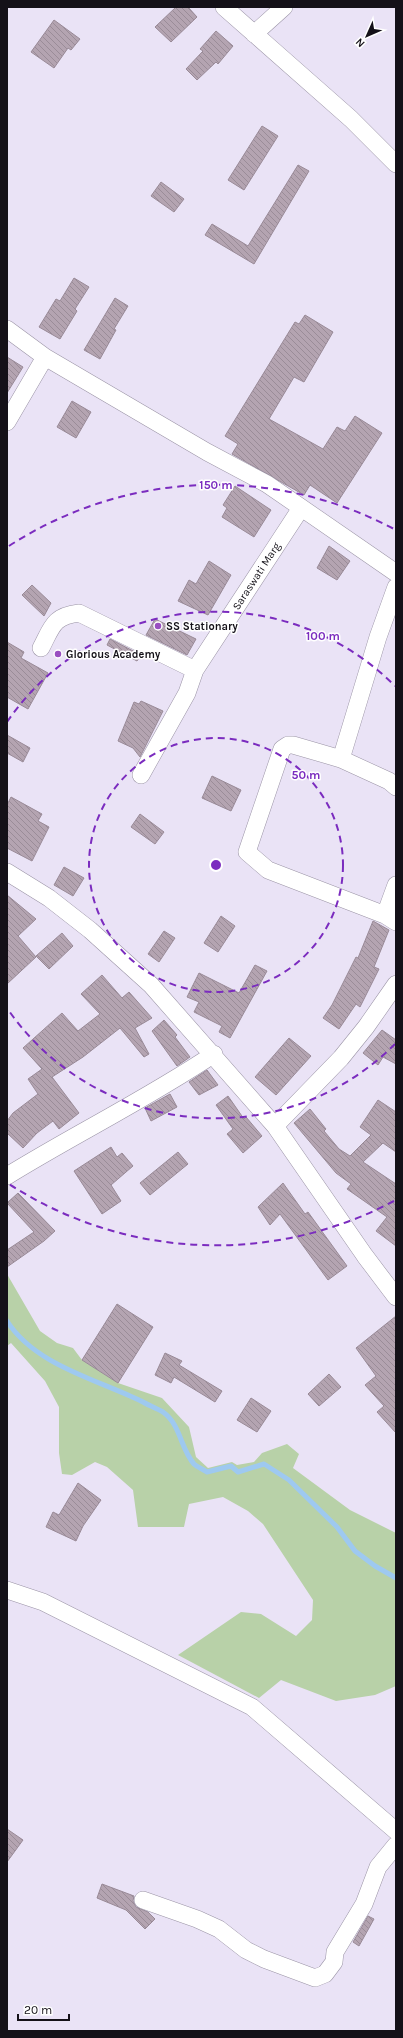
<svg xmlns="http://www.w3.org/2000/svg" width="403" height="2038" viewBox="0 0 403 2038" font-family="Karla,sans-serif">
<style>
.green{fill:#b8d1a8}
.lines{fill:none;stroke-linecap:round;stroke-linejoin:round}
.stream{stroke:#9ec9f0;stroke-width:5}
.building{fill:url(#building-back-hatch);stroke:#998a97}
.minor-casing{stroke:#9b94a6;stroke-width:18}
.minor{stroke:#fff;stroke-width:17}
.ring{fill:none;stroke:#7b2cbf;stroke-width:2;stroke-dasharray:7 5}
.poi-dot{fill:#994fc1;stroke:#fff;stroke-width:1.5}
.labels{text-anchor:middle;stroke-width:3;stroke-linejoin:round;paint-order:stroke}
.street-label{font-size:11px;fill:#141118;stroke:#fff}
.poi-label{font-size:11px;font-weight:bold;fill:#141118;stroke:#fff;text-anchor:start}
.centre{fill:#7b2cbf;stroke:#fff;stroke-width:2}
.ring-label{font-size:12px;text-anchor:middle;font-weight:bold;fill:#7b2cbf;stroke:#fff;stroke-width:3;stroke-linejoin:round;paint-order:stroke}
</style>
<defs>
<pattern id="building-back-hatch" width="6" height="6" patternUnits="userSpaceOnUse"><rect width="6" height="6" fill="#b4a4b1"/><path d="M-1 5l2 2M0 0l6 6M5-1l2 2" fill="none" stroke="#9a8c98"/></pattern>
</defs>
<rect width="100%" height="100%" fill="#eae3f6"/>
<path class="green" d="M 7,1274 L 40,1331 L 57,1343 L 73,1348 L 82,1360 L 118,1383 L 162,1398 L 189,1427 L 196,1457 L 208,1468 L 232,1462 L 237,1465 L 254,1462 L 262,1453 L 287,1444 L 299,1454 L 293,1468 L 350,1510 L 396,1533 L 396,1686 L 375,1695 L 336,1701 L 281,1680 L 259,1698 L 178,1655 L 241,1612 L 261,1614 L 296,1636 L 312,1620 L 313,1600 L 263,1524 L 248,1511 L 223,1497 L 189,1504 L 184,1527 L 138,1527 L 133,1490 L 107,1467 L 95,1462 L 72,1475 L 62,1474 L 59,1453 L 59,1407 L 45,1381 L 11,1343 L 7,1346 Z"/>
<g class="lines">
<path class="stream" d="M 7,1321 C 35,1365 96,1379 141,1401 C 148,1405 156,1408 163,1412 C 181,1425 180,1448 194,1464 C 197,1467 203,1469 207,1472 L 231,1466 L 238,1472 L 264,1464 L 289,1480 L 337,1527 L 355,1551 L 375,1566 L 396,1578"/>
</g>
<path class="building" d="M 176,7 L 188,7 L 197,17 L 171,42 L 155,27 Z
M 54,20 L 80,39 L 71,50 L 68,48 L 54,68 L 31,52 Z
M 216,31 L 233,46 L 218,64 L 216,62 L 197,80 L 186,69 L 203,51 L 200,49 Z
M 262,126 L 278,136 L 244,190 L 228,180 Z
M 298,165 L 309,171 L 254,264 L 205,235 L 212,224 L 248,246 Z
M 161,182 L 184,199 L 174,212 L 151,196 Z
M 74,278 L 89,287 L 75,309 L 77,311 L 60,339 L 39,327 L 56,299 L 60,301 Z
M 115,298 L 128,306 L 114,329 L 116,330 L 100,359 L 84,350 Z
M 305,315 L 333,332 L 304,382 L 294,377 L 269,419 L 323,449 L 337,427 L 345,431 L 355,416 L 382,433 L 337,503 L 310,485 L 304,495 L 232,454 L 238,444 L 225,436 L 295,322 L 299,324 Z
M 7,357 L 23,367 L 7,393 Z
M 72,401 L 91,412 L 76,438 L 57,427 Z
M 235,486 L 271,510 L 254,537 L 222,517 L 227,508 L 223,505 Z
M 329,546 L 350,561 L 337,580 L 317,568 Z
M 209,561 L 231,575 L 208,615 L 178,601 L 189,580 L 196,584 Z
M 32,585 L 51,603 L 44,616 L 22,595 Z
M 155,619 L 196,639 L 187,655 L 146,635 Z
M 110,639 L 141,655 L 137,661 L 107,645 Z
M 7,642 L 24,652 L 21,658 L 48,673 L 28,709 L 7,697 Z
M 141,701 L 163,711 L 140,757 L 133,748 L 118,741 L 134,702 L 139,704 Z
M 7,735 L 30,748 L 23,762 L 7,753 Z
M 212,776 L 241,790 L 231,811 L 202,798 Z
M 11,797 L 42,814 L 38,821 L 49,827 L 32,861 L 7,848 L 7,805 Z
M 140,814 L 164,832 L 155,844 L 131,827 Z
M 64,867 L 84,878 L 73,896 L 54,885 Z
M 7,895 L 36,919 L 18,936 L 36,957 L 7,984 Z
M 221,916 L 235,926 L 218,952 L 204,943 Z
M 373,921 L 389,930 L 374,967 L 379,969 L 360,1007 L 356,1004 L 339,1029 L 323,1018 L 332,1005 L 356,957 L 358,958 Z
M 164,931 L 175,938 L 159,962 L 148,954 Z
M 62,933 L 73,946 L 49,969 L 36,956 Z
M 255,965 L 267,971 L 230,1038 L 219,1032 L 222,1026 L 194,1012 L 199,1002 L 187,997 L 199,973 L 239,993 Z
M 102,975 L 122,998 L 129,992 L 152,1018 L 135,1028 L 149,1054 L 144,1057 L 120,1028 L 83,1057 L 52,1077 L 79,1113 L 59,1129 L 53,1121 L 37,1133 L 23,1148 L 7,1133 L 7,1121 L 13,1113 L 38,1094 L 28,1079 L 42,1069 L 23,1048 L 62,1013 L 78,1031 L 100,1014 L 81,994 Z
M 164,1020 L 177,1035 L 175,1037 L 190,1057 L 177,1066 L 152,1031 Z
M 382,1030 L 396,1040 L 396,1064 L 383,1057 L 378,1065 L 363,1053 Z
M 289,1038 L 311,1056 L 276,1095 L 255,1077 Z
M 207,1070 L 218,1085 L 199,1095 L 189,1082 Z
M 170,1094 L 177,1107 L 151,1121 L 145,1108 Z
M 228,1096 L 244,1119 L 246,1117 L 262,1136 L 243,1153 L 227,1134 L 233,1129 L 216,1105 Z
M 378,1100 L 396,1112 L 396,1152 L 383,1143 L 363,1162 L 396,1184 L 396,1246 L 376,1231 L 387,1217 L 347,1189 L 351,1184 L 336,1173 L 294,1123 L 310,1109 L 326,1129 L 324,1131 L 339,1149 L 350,1156 L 371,1135 L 360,1127 Z
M 111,1147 L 117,1157 L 122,1153 L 133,1166 L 111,1185 L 121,1201 L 102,1214 L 74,1171 Z
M 178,1152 L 188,1164 L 150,1195 L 140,1183 Z
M 283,1183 L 305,1214 L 308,1212 L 347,1266 L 328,1280 L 280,1214 L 270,1225 L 258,1207 Z
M 18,1193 L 55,1231 L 44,1241 L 7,1267 L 7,1250 L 34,1232 L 7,1203 Z
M 117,1304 L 153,1327 L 118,1383 L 82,1360 Z
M 396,1316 L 396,1433 L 377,1412 L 384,1406 L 365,1385 L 376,1376 L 356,1348 Z
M 165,1353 L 182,1361 L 179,1365 L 222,1391 L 215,1402 L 174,1377 L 171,1383 L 155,1375 Z
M 329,1374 L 341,1387 L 319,1406 L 308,1394 Z
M 251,1398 L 271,1411 L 257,1432 L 237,1420 Z
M 78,1483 L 101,1500 L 83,1526 L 76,1541 L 46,1527 L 53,1512 L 59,1515 Z
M 7,1829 L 23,1840 L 7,1862 Z
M 102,1884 L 134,1896 L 133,1901 L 136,1907 L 148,1912 L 155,1919 L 145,1929 L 126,1910 L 97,1898 Z
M 368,1916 L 374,1919 L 359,1946 L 353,1942 Z"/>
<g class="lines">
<g class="minor-casing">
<path id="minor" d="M 224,7 L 351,119 L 396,164
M 254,34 L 284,7
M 7,329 L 45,357 L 207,452 L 267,484 L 396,573
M 7,422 L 45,357
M 396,587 L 378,637 L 341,759 L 389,781 L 396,787
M 41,648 C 52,627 53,616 79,613 L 195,670 L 301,508
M 341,759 L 293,745 L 288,745 L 282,749 L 247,852 L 268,870 L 385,915
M 141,775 L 187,693 L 195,670
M 7,872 L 49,898 L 90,930 L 151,985 L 275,1126 L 365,1256 L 396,1297
M 396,885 L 385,915 L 396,922
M 275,1126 L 341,1058 L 366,1027 L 396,984
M 7,1176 C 75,1134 147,1099 214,1054
M 7,1590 L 43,1602 L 252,1707 L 396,1831
M 143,1900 L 197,1919 L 219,1929 L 246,1950 L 264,1959 L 315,1978 L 325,1974 L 334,1962 L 335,1952 L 364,1904 L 378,1867 L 396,1845"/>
</g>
<use href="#minor" class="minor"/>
</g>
<g class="ring">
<circle cx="216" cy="865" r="127"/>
<path d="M395 1044A253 253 0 0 1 7 1008M7 722A253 253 0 0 1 395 686"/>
<path d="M394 1201A380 380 0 0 1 9 1184M9 546A380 380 0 0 1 394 529"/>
</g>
<g class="poi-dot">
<circle cx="158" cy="626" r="4"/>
<circle cx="58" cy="654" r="4"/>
</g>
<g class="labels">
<g class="street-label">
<text transform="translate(256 576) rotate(-57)" y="4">Saraswati Marg</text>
</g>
<g class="poi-label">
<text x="166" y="630">SS Stationary</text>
<text x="66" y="658">Glorious Academy</text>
</g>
</g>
<circle cx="216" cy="865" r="6" class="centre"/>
<g class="ring-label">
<text x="216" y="489">150 m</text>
<text x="323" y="640">100 m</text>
<text x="306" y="779">50 m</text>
</g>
<rect width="403" height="2038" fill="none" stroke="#141118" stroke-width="16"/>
<g transform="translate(367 36) rotate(225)" stroke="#ffffff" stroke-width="3" paint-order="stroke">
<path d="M0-3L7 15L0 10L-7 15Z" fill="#141118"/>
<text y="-6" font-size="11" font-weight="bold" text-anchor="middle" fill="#141118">N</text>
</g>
<path d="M18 2014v6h51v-6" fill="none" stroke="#141118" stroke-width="2"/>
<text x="24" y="2014" font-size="12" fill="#141118" stroke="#ffffff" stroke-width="3" paint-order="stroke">20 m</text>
</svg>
